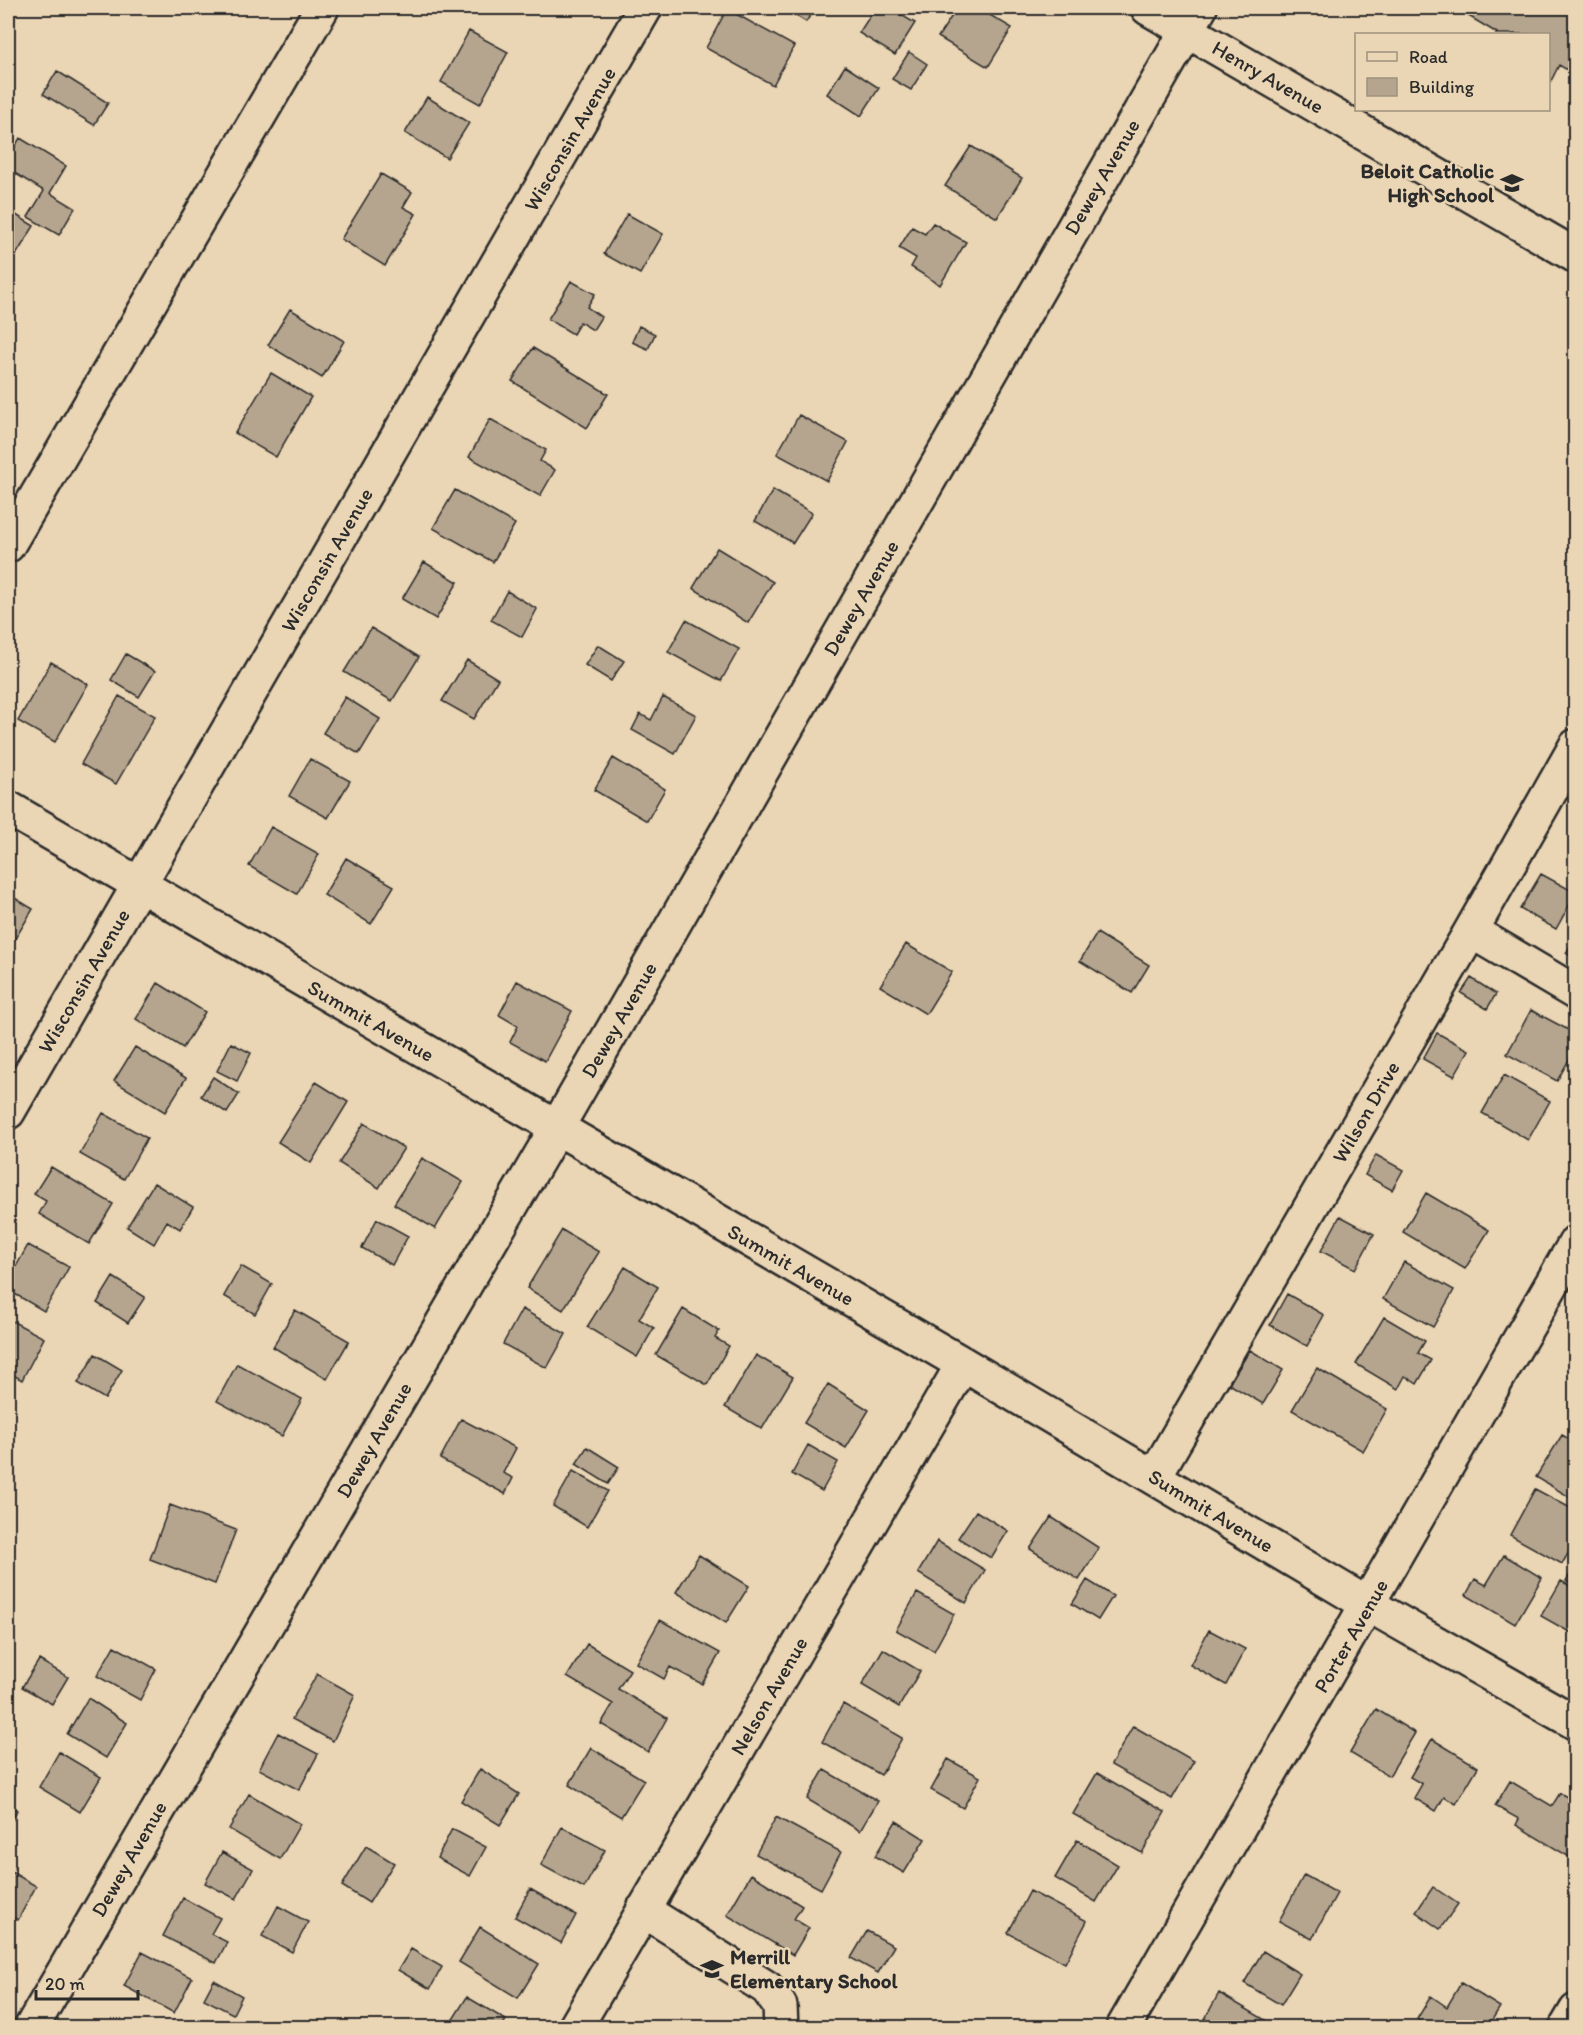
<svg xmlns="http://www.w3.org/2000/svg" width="1583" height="2035" viewBox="0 0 1583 2035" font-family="Itim,sans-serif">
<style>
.building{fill:#b5a58e;stroke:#2b2b2b;stroke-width:1.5}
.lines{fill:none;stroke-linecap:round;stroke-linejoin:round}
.minor-casing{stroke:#2b2b2b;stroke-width:38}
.minor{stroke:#ead5b4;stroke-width:33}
.labels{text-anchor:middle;stroke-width:5;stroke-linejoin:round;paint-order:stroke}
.street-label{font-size:21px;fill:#2b2b2b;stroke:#ead5b4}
.poi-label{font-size:21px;font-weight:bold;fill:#2b2b2b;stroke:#ead5b4;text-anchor:end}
</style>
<rect width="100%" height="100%" fill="#ead5b4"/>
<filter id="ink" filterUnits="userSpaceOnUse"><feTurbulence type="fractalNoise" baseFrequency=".0167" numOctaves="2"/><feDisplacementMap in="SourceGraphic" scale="12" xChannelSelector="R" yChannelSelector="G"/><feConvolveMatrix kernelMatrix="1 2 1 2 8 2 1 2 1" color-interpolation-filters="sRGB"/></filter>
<g filter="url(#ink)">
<path class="building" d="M 783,8 L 815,8 L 806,22 Z
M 875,8 L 889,8 L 915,23 L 895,55 L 859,33 Z
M 957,8 L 978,8 L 1012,28 L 988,67 L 938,37 Z
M 1455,8 L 1576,8 L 1576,75 L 1559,65 L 1551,81 L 1548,79 L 1548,34 L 1496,34 L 1497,33 Z
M 727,9 L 794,46 L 773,85 L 706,48 Z
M 469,31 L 508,52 L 480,104 L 441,82 Z
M 909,52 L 927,64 L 911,90 L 892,79 Z
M 845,66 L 879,88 L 861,116 L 827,94 Z
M 57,71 L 108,103 L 94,125 L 43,94 Z
M 427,97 L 469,123 L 447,158 L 405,133 Z
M 20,138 L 66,166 L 50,193 L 75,208 L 59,235 L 28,217 L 44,191 L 8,169 L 8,158 Z
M 971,146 L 1022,178 L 997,218 L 945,186 Z
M 381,174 L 412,192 L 403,207 L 416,214 L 385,266 L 341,239 Z
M 8,210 L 34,226 L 11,263 L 8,261 Z
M 627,214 L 663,234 L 640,274 L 604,254 Z
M 933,223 L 966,242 L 940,285 L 911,267 L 916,258 L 899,248 L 912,227 L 925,234 Z
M 571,281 L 595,294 L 587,307 L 601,317 L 593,330 L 580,322 L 573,334 L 548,319 Z
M 290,309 L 344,341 L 322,378 L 268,345 Z
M 639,326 L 655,334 L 648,349 L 632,342 Z
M 533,348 L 608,394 L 587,428 L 512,381 Z
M 271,373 L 311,397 L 276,457 L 235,433 Z
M 799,415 L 848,442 L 827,481 L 777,454 Z
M 490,419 L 546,450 L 540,461 L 555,470 L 540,496 L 469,457 Z
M 455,490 L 515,524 L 493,562 L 433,528 Z
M 773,490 L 812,513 L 793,543 L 755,521 Z
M 717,548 L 773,582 L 748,623 L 693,588 Z
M 424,562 L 458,582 L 436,619 L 402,599 Z
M 507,591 L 537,609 L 522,637 L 491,620 Z
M 686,620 L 739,649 L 721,681 L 668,652 Z
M 371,628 L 419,657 L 392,701 L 344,672 Z
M 598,645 L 624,661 L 611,681 L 585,665 Z
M 126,654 L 155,671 L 139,697 L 111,680 Z
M 467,660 L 498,679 L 474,719 L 442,701 Z
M 51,662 L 88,684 L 55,742 L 18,721 Z
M 119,696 L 155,716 L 116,784 L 81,764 Z
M 345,697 L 380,719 L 359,754 L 323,733 Z
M 663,697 L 696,715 L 675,754 L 632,730 L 640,714 L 651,720 Z
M 613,758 L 665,789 L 647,821 L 594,790 Z
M 310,759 L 350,781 L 328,818 L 289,796 Z
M 271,827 L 319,854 L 297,894 L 249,866 Z
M 346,858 L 394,886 L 371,924 L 324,895 Z
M 1541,874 L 1576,893 L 1556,929 L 1520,909 Z
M 8,894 L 33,909 L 9,949 L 8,948 Z
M 1097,933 L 1149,965 L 1132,993 L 1080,961 Z
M 1576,937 L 1576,959 L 1566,953 Z
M 906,944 L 952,972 L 926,1014 L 880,986 Z
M 1471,978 L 1496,994 L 1487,1009 L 1461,993 Z
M 517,981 L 572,1011 L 545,1061 L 510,1042 L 518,1026 L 499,1015 Z
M 158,983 L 205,1012 L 183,1048 L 136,1019 Z
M 1531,1010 L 1576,1034 L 1576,1047 L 1557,1081 L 1507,1054 Z
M 1437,1033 L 1469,1050 L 1454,1076 L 1423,1059 Z
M 231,1043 L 251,1053 L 237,1081 L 217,1071 Z
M 135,1047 L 186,1078 L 165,1112 L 114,1081 Z
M 1504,1075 L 1550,1101 L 1528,1140 L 1482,1113 Z
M 213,1077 L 239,1094 L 227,1113 L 201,1096 Z
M 316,1082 L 348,1102 L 311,1163 L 278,1142 Z
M 103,1113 L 147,1138 L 124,1179 L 80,1154 Z
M 364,1123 L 404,1148 L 379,1188 L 339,1163 Z
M 1376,1155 L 1403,1170 L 1392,1190 L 1365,1175 Z
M 422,1158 L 463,1182 L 435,1229 L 394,1204 Z
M 51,1167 L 113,1204 L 89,1244 L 39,1214 L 46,1201 L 34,1194 Z
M 154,1183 L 193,1207 L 180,1229 L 167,1221 L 154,1244 L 127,1227 Z
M 1426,1193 L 1489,1230 L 1465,1269 L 1403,1232 Z
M 1340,1216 L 1374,1234 L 1355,1269 L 1321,1251 Z
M 377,1219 L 408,1236 L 392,1265 L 362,1248 Z
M 562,1230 L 599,1252 L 563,1310 L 527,1288 Z
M 28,1245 L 69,1267 L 44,1311 L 8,1290 L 8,1281 Z
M 1404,1262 L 1454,1290 L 1433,1327 L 1383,1299 Z
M 241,1266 L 272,1284 L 255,1314 L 224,1296 Z
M 625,1267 L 658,1287 L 639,1319 L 654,1328 L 637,1357 L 587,1327 Z
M 113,1277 L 145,1297 L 128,1323 L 97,1303 Z
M 1287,1294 L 1324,1315 L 1307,1346 L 1270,1325 Z
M 522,1309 L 566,1334 L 547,1368 L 503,1344 Z
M 683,1309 L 719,1331 L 715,1338 L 729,1346 L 707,1385 L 656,1355 Z
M 295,1310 L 349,1341 L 327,1379 L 273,1347 Z
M 1384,1317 L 1425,1341 L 1418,1353 L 1431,1360 L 1417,1384 L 1405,1376 L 1398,1389 L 1356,1364 Z
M 8,1319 L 44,1338 L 22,1380 L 8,1372 Z
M 1250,1350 L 1283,1370 L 1263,1404 L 1229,1384 Z
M 95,1354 L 122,1370 L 105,1399 L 78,1383 Z
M 756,1355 L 793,1377 L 762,1429 L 725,1407 Z
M 237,1364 L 302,1399 L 282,1436 L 217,1401 Z
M 1317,1368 L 1387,1409 L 1363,1451 L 1292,1410 Z
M 828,1384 L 869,1410 L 846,1448 L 804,1423 Z
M 461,1419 L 516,1448 L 503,1473 L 513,1478 L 505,1494 L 440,1459 Z
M 1562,1435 L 1576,1443 L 1576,1501 L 1536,1477 Z
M 808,1445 L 838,1462 L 822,1491 L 792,1474 Z
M 587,1447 L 619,1467 L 608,1484 L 576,1464 Z
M 573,1471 L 608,1491 L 587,1527 L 553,1506 Z
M 1535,1489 L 1576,1511 L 1576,1540 L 1562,1564 L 1510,1535 Z
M 170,1505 L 236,1530 L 215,1584 L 150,1559 Z
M 976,1511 L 1008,1531 L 991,1558 L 958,1538 Z
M 1051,1517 L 1099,1548 L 1079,1580 L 1030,1549 Z
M 937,1541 L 985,1570 L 966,1603 L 918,1573 Z
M 699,1555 L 749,1586 L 726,1623 L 676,1592 Z
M 1504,1555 L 1542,1578 L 1515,1624 L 1466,1595 L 1475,1579 L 1486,1585 Z
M 1576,1564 L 1576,1586 L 1566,1581 Z
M 1087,1580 L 1113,1596 L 1098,1620 L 1072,1604 Z
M 1561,1581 L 1576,1589 L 1576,1630 L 1573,1634 L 1541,1616 Z
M 917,1593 L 954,1614 L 934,1651 L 896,1630 Z
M 660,1620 L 720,1653 L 702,1684 L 670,1667 L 664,1679 L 636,1663 Z
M 1209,1630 L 1245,1649 L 1226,1685 L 1190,1665 Z
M 587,1644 L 630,1670 L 618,1689 L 667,1718 L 648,1752 L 601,1724 L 613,1704 L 567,1677 Z
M 114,1646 L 156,1669 L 140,1700 L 97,1676 Z
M 883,1649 L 920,1671 L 899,1707 L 862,1685 Z
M 39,1660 L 68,1677 L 52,1704 L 22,1687 Z
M 317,1674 L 355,1695 L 333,1741 L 292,1719 Z
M 88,1698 L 127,1723 L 106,1758 L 67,1734 Z
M 843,1704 L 902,1738 L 881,1775 L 822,1742 Z
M 1376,1709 L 1415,1733 L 1389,1776 L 1350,1753 Z
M 1133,1726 L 1194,1761 L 1172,1799 L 1111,1765 Z
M 278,1733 L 318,1754 L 299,1790 L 259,1769 Z
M 1432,1739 L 1478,1767 L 1456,1804 L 1444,1797 L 1436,1811 L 1414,1798 L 1422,1784 L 1410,1777 Z
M 591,1748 L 644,1780 L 621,1817 L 569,1785 Z
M 59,1752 L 101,1777 L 80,1812 L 39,1787 Z
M 948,1759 L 980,1777 L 963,1808 L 931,1790 Z
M 480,1769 L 519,1794 L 500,1825 L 461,1801 Z
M 824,1770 L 878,1801 L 860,1831 L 807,1799 Z
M 1097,1773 L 1165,1812 L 1142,1853 L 1073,1814 Z
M 1510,1781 L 1552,1806 L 1560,1793 L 1576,1802 L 1576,1861 L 1516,1825 L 1519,1819 L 1495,1806 Z
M 249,1794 L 300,1824 L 280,1859 L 229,1829 Z
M 8,1805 L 17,1810 L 8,1829 Z
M 776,1817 L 841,1852 L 821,1889 L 756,1854 Z
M 896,1821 L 925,1839 L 904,1873 L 875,1856 Z
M 562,1827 L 605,1850 L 584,1888 L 541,1865 Z
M 452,1829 L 486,1847 L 470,1876 L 437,1858 Z
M 1077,1840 L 1118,1865 L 1096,1902 L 1055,1878 Z
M 366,1846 L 394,1863 L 369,1903 L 342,1886 Z
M 222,1852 L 253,1869 L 236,1899 L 205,1883 Z
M 8,1870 L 36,1886 L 18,1920 L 8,1914 Z
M 751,1874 L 802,1906 L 794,1919 L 809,1928 L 793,1955 L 727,1915 Z
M 1304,1875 L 1337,1893 L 1312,1939 L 1279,1921 Z
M 1433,1887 L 1458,1904 L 1440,1929 L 1416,1912 Z
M 530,1889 L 576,1915 L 561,1943 L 515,1917 Z
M 1030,1891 L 1087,1921 L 1065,1963 L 1008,1933 Z
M 183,1898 L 220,1918 L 211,1934 L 227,1942 L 216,1963 L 163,1936 Z
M 278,1906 L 308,1922 L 292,1952 L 262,1936 Z
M 480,1927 L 539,1964 L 518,1998 L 459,1962 Z
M 867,1931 L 894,1946 L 878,1973 L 851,1958 Z
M 411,1949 L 442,1967 L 430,1989 L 398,1970 Z
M 1263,1951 L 1300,1974 L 1281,2005 L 1244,1983 Z
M 142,1952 L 192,1978 L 174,2013 L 124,1986 Z
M 214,1980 L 242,1996 L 233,2014 L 204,1999 Z
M 1461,1983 L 1500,2007 L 1487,2028 L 1430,2028 L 1417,2019 L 1431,1996 L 1447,2007 Z
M 1219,1993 L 1279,2028 L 1200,2028 Z
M 467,1997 L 506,2020 L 501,2028 L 456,2028 L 450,2024 Z"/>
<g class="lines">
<g class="minor-casing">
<path id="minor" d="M 1148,8 L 1576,256
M 8,545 L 322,8
M 8,808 L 963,1364 L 1369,1605 L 1576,1723
M 1471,931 L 1576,993
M 8,1112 L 645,8
M 1154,1477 L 1471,931 L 1576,746
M 643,1910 L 767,1988 L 780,2006 L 781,2028
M 31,2028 L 556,1129 L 1200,8
M 575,2028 L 963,1364
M 1123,2028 L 1576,1242
M 1566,2028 L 1576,2011"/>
</g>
<use href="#minor" class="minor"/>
</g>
</g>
<defs>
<g id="school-bare" transform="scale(1.8)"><path d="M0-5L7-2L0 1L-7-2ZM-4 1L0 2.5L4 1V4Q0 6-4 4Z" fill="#2b2b2b" stroke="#ead5b4" stroke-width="2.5" paint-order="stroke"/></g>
</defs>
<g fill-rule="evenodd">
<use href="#school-bare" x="1512" y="183"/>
<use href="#school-bare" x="712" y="1969"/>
</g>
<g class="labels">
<g class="street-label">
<text transform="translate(1268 77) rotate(30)" y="7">Henry Avenue</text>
<text transform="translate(570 139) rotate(-60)" y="7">Wisconsin Avenue</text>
<text transform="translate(1102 177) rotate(-60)" y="7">Dewey Avenue</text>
<text transform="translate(327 560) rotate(-60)" y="7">Wisconsin Avenue</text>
<text transform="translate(861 598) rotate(-60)" y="7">Dewey Avenue</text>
<text transform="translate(84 981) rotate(-60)" y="7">Wisconsin Avenue</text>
<text transform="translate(619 1020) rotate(-60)" y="7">Dewey Avenue</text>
<text transform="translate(371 1021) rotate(30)" y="7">Summit Avenue</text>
<text transform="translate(1366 1112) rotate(-60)" y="7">Wilson Drive</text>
<text transform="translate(791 1265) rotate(30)" y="7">Summit Avenue</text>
<text transform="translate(374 1440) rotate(-60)" y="7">Dewey Avenue</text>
<text transform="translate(1211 1511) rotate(31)" y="7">Summit Avenue</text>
<text transform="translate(1351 1636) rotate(-60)" y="7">Porter Avenue</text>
<text transform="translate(769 1696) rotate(-60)" y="7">Nelson Avenue</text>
<text transform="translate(129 1859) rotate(-60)" y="7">Dewey Avenue</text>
</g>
<g class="poi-label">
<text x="1494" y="178">Beloit Catholic<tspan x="1494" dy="24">High School</tspan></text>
<text x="730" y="1964" text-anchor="start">Merrill<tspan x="730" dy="24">Elementary School</tspan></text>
</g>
</g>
<rect width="1583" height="2035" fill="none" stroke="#ead5b4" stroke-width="30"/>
<rect x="15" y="15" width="1553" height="2005" fill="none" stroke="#2b2b2b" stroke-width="2" filter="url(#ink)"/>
<rect x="1355" y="33" width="195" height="78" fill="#ead5b4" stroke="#9e917d" stroke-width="1.5"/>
<rect x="1367" y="52" width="30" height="9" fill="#ead5b4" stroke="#9e917d" stroke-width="1.5"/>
<text x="1409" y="63" font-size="18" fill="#2b2b2b">Road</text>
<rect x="1367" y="78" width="30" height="18" fill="#b5a58e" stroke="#9e917d" stroke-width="1.5"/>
<text x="1409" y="93" font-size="18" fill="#2b2b2b">Building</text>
<path d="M36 1990v9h102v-9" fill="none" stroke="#2b2b2b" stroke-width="3"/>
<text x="45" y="1990" font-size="18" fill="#2b2b2b" stroke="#ead5b4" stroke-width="4.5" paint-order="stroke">20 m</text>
</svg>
